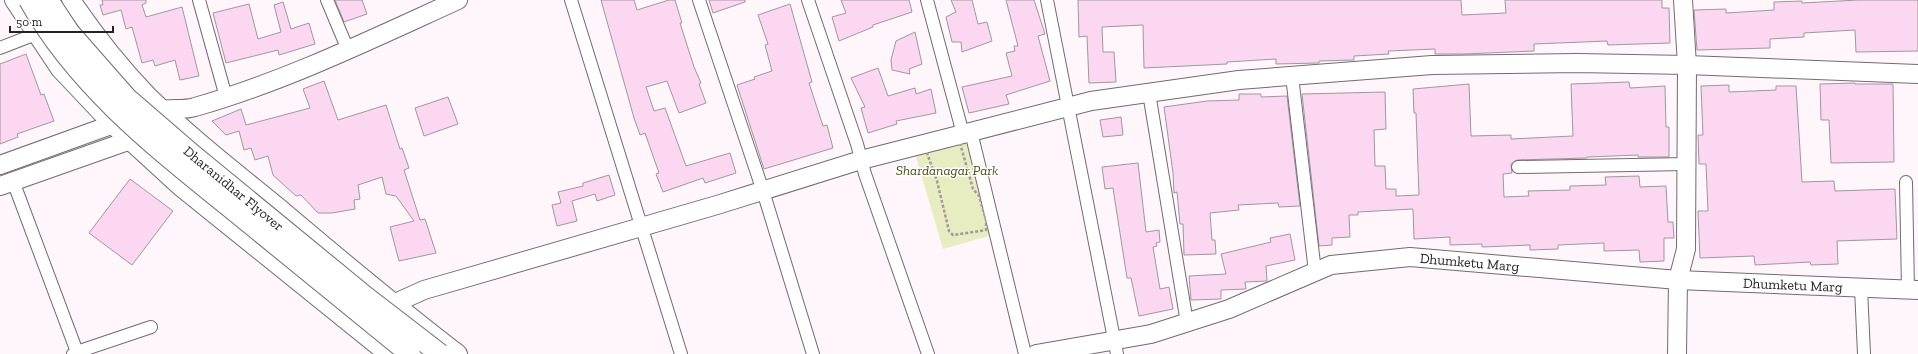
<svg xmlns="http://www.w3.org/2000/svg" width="1918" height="354" viewBox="0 0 1918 354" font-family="'Zilla Slab',serif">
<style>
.green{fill:#e8ecc1}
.building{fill:#fbd7f2;stroke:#9f989d}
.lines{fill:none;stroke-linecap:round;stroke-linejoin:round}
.street-casing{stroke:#726b70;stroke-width:14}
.secondary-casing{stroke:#726b70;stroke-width:20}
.path{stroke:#a09a9e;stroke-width:2.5;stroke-dasharray:3 2;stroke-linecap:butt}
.street{stroke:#fff;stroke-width:12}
.secondary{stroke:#fff;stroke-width:18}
.primary-bridge-casing{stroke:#726b70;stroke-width:22;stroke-linecap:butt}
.primary-bridge{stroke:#fff;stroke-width:20}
.labels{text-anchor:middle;stroke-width:3;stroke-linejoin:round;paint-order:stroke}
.park-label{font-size:14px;font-style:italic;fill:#4c4e1b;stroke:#fff}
.street-label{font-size:14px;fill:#252224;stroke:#fff}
</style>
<rect width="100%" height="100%" fill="#fef6fb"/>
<path class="green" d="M 966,137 L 992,235 L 943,249 L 914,150 Z"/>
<path class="building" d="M 102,0 L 146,0 L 146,3 L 142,5 L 146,17 L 182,7 L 199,76 L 180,80 L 175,60 L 155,66 L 153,60 L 142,63 L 132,27 L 126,29 L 121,10 L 103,15 L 100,5 L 103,5 Z
M 335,0 L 362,0 L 367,14 L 344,22 Z
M 601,0 L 634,0 L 637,10 L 669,0 L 675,0 L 682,23 L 680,23 L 694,67 L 701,83 L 699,84 L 706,103 L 679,113 L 667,81 L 646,87 L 654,111 L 665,108 L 686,166 L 730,153 L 736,173 L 705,183 L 703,178 L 663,192 L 656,174 L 659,173 L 645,133 L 640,135 L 634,118 Z
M 709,0 L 745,0 L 745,2 L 713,13 Z
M 841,0 L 909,0 L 912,12 L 873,25 L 873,27 L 839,41 L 832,17 L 846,13 Z
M 951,0 L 972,0 L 978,24 L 987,22 L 992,41 L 962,52 L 961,42 L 952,42 L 946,17 L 956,12 Z
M 1006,0 L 1034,0 L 1045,34 L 1038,36 L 1050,81 L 1006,95 L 1009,104 L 969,113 L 962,87 L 1012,76 L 1006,53 L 1015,51 L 1014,46 L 1018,46 Z
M 1078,0 L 1461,0 L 1462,15 L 1506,13 L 1505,0 L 1662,0 L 1662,8 L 1669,8 L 1670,43 L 1608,45 L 1607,41 L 1534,44 L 1534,51 L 1464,54 L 1435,54 L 1435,49 L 1388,51 L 1389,54 L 1354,56 L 1354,60 L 1319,61 L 1319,63 L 1276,64 L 1276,59 L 1227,62 L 1227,64 L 1144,68 L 1143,25 L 1102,27 L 1103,52 L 1114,52 L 1116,82 L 1089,83 L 1087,36 L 1079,37 Z
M 1858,0 L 1918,0 L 1918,51 L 1856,52 L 1855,30 L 1804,33 L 1804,37 L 1770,39 L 1770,48 L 1697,50 L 1694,10 L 1726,9 L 1726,13 L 1774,10 L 1774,2 L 1802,1 L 1802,3 Z
M 283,2 L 291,29 L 309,23 L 315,44 L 279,55 L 278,50 L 226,63 L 213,13 L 249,4 L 258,39 L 281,32 L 274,5 Z
M 790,4 L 812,82 L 809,83 L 823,126 L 827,125 L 833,148 L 764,169 L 737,85 L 755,79 L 754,77 L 772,71 L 765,45 L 768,44 L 758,15 Z
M 915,32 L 922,64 L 909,69 L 910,74 L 892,70 L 891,60 L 896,41 Z
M 26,54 L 41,95 L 44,94 L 54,121 L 17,134 L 18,137 L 0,144 L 0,64 Z
M 878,68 L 888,96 L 915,88 L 916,94 L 931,89 L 936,113 L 896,121 L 897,124 L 868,133 L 861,108 L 865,107 L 851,78 Z
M 324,81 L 338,120 L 386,105 L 400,149 L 402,148 L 409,168 L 404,170 L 420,220 L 425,219 L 436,253 L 399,261 L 390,227 L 414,221 L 396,196 L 386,194 L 382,177 L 358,185 L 360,199 L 354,200 L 355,209 L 332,213 L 318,213 L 301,195 L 296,196 L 273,175 L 268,156 L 255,160 L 251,148 L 244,150 L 239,131 L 226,135 L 212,121 L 241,109 L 246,125 L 310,108 L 303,89 Z
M 1629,82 L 1630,88 L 1665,86 L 1666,127 L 1669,127 L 1669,157 L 1638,157 L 1638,155 L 1587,157 L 1587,158 L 1517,160 L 1511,164 L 1512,173 L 1503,174 L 1504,197 L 1529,196 L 1528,191 L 1570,190 L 1570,186 L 1606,185 L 1605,177 L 1639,176 L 1640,187 L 1666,186 L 1668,222 L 1673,222 L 1674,238 L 1664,238 L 1664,261 L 1640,262 L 1639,250 L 1604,251 L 1604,243 L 1558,245 L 1558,249 L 1530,250 L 1530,245 L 1482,247 L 1482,244 L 1450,245 L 1450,237 L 1414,239 L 1413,209 L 1358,212 L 1358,215 L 1349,215 L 1350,237 L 1332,238 L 1332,245 L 1319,246 L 1302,94 L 1385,92 L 1386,129 L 1374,130 L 1375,166 L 1385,166 L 1386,189 L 1396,189 L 1396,196 L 1419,195 L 1416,113 L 1414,113 L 1413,89 L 1469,84 L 1471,136 L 1511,135 L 1511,139 L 1573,136 L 1571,84 Z
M 1855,83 L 1855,84 L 1893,84 L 1894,162 L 1831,163 L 1829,120 L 1821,120 L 1820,84 Z
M 1729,85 L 1729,92 L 1776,90 L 1776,86 L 1796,86 L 1802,182 L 1834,181 L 1835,191 L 1895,189 L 1897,239 L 1837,241 L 1838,264 L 1811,265 L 1810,262 L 1755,265 L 1754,256 L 1700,258 L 1698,211 L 1708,211 L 1706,164 L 1699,164 L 1698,135 L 1703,135 L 1701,86 Z
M 1239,94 L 1261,94 L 1261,97 L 1287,96 L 1300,206 L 1279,207 L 1278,203 L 1238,205 L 1239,210 L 1210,213 L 1212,240 L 1215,240 L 1216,254 L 1184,255 L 1183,224 L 1180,224 L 1177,192 L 1174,193 L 1173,173 L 1164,107 L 1207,101 L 1239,100 Z
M 448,97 L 458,124 L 424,136 L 415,108 Z
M 1121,117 L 1123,135 L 1103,137 L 1100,120 Z
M 1138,163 L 1146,232 L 1159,230 L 1160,242 L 1156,243 L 1157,246 L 1153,247 L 1160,289 L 1169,287 L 1173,309 L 1139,316 L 1131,278 L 1127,278 L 1113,188 L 1105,189 L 1102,167 Z
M 609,175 L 615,195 L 597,201 L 595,194 L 572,201 L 577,221 L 557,226 L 552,205 L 561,203 L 558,192 L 583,186 L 583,183 Z
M 130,179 L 173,211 L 132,265 L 89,233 Z
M 1290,234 L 1295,260 L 1266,266 L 1267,281 L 1245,282 L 1246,289 L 1221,290 L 1221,299 L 1191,300 L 1189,276 L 1226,274 L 1221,254 L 1271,242 L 1270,238 Z"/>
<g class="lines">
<g class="street-casing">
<path id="street" d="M 199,0 L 226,97
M 327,0 L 348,50
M 571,0 L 681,354
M 699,0 L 763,191 L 813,354
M 808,0 L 857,144 L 865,174 L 928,354
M 927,0 L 963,134
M 1047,0 L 1117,354
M 0,48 L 36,34
M 1292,76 L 1315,272
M 1149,93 L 1187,323
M 971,132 L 1025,354
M 1518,167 L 1686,164
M 13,181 L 77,352 L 73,354
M 1906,182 L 1908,290
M 1861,288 L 1864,354
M 77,352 L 151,327"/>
</g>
<g class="secondary-casing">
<g id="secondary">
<path d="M 14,0 L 60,69 L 112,124 L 182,188 L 388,354"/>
<path d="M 71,0 C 94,34 120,67 149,97 C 189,136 234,171 278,207 C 337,257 397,307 458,354"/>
<path d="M 156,111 C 169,107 183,111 195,107 C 286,81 372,39 458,0"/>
<path d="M 0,165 L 122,121"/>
<path d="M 0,186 L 139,137"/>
<path d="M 393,304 L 424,290 L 717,205 L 861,160 L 963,134 L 1091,101 L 1239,80 L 1432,65 L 1577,63 L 1687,65 L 1918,74"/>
<path id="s1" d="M 1036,354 L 1151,334 L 1229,309 L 1331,265 L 1410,257 L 1678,280 L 1918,290"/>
<path d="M 1677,354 L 1678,280 L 1686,249 L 1687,65 L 1683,0"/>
</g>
</g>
<path class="path" d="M 960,143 L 973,189 L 979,196 L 986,220 L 986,230 L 953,235 L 949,231 L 937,181 L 927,153 L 929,150 Z"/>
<use href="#street" class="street"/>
<use href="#secondary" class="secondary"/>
<g class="primary-bridge-casing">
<g id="primary-bridge">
<path d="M 29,0 C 79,90 164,154 243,218 C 299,263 354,309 410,354"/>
<path id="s2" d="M 48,0 L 69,32 L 127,98 L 193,155 L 366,297 L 440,354"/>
</g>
</g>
<use href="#primary-bridge" class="primary-bridge"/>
</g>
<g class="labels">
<g class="park-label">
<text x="947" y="175">Shardanagar Park</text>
</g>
<g class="street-label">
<text dy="5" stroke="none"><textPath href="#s2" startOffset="266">Dharanidhar Flyover</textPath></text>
<text dy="5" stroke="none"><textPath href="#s1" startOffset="449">Dhumketu Marg</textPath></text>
<text dy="5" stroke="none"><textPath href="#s1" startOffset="773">Dhumketu Marg</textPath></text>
</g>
</g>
<path d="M10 26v6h103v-6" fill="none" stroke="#252224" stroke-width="2"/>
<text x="16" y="26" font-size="12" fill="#252224" stroke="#ffffff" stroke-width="3" paint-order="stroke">50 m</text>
</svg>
